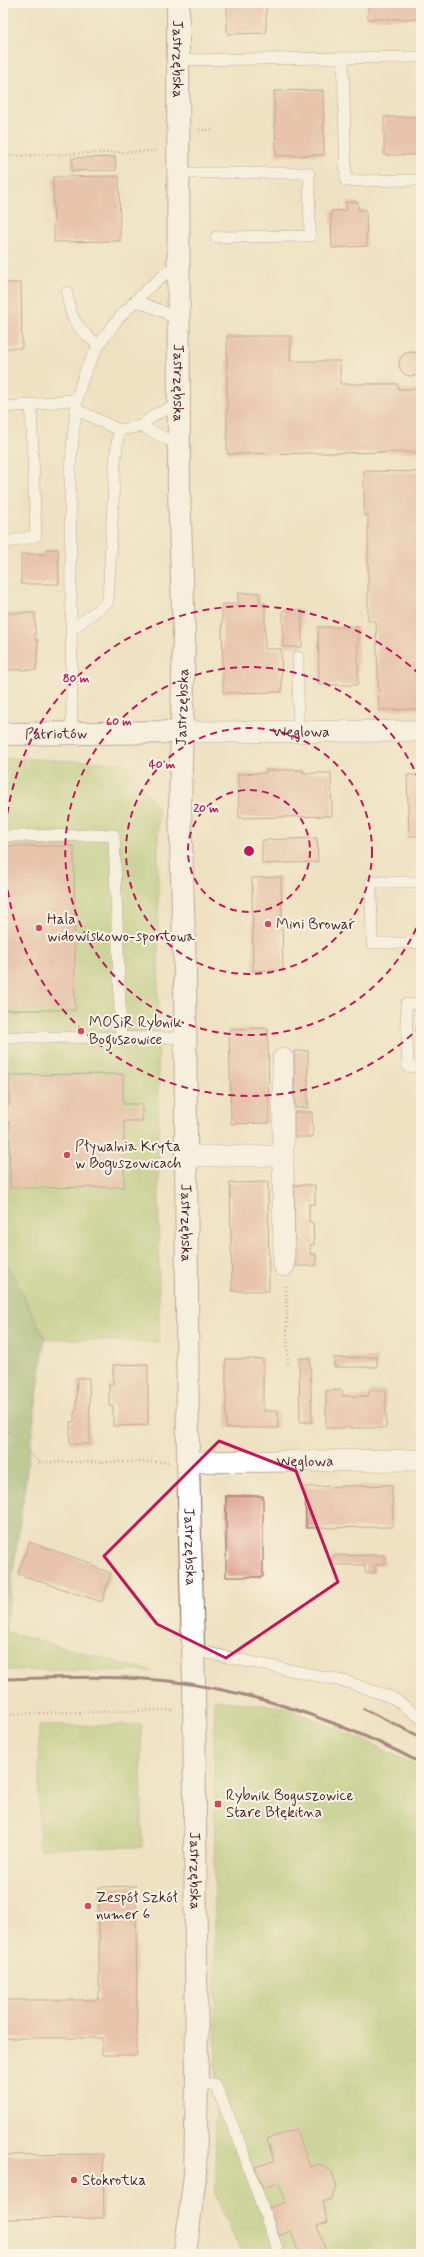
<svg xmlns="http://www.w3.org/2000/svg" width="424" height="2257" viewBox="0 0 424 2257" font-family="Mynerve,sans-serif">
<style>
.green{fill:#a4c46c;stroke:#77724c}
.forest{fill:#83aa60;stroke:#666446}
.building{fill:#dea08f}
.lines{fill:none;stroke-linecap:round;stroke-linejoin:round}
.service-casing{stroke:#846360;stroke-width:12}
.minor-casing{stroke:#846360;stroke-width:22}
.tertiary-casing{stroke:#846360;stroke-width:24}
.path{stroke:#846360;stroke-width:2.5;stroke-dasharray:1 3;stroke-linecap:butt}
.service{stroke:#fff;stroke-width:11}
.minor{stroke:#fff;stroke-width:21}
.tertiary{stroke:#fff;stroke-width:22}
.rail{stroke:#4a1f2b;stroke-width:3}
.marked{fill:none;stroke:#c2185b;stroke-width:3;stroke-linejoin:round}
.ring{fill:none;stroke:#c2185b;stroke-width:2;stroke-dasharray:7 5}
.poi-dot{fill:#d1495b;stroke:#fcf5e5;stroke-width:1.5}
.labels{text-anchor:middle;stroke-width:4;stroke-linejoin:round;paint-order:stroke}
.street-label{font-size:15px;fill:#4a1f2b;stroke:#fcf5e5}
.poi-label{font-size:15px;fill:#4a1f2b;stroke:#fcf5e5;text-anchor:start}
.centre{fill:#c2185b;stroke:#fcf5e5;stroke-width:2}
.ring-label{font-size:12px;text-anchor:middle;font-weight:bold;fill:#c2185b;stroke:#fcf5e5;stroke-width:4;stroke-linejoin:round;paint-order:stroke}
</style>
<rect width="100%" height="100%" fill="#fcf5e5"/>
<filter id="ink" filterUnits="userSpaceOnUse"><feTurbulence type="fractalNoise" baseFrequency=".025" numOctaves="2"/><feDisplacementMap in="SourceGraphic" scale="8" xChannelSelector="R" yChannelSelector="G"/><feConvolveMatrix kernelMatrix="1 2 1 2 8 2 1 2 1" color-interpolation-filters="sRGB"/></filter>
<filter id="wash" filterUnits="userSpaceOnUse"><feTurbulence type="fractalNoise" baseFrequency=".012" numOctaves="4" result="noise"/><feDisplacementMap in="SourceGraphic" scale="16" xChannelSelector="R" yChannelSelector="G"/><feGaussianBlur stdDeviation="0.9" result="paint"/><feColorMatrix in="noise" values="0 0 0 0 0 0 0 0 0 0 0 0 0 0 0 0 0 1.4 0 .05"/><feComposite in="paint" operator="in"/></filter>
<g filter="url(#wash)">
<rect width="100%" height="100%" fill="#efe2c2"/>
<path class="green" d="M 3,758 L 125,763 L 158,808 L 159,1343 L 45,1338 L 3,1255 Z
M 3,1631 L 152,1671 L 3,1670 Z
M 214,1700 L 283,1707 L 373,1744 L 421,1769 L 421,2254 L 242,2254 L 216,2196 Z
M 141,1725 L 142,1847 L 39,1848 L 39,1726 Z"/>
<path class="forest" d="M 3,1255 L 45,1338 L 5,1632 L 3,1631 Z"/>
<g id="blocks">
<path class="building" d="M 227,3 L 266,3 L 266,33 L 227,34 Z
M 368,3 L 421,3 L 421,19 L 368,19 Z
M 323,90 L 324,155 L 276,156 L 274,91 Z
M 384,117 L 421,117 L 421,155 L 384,155 Z
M 115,157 L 116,170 L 72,171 L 72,158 Z
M 119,176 L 120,241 L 54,242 L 53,177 Z
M 346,202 L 358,202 L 358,210 L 366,210 L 367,246 L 332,248 L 331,211 L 347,210 Z
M 3,283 L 21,283 L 22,348 L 3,348 Z
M 227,336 L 291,336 L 290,361 L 340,361 L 340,384 L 398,384 L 398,389 L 418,389 L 418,380 L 421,380 L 421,452 L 227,454 Z
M399 364a12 12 0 1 1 24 0a12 12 0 1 1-24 0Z
M 364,471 L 421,472 L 421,709 L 379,710 L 376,621 L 368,621 L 368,515 L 364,515 Z
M 46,549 L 58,549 L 59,584 L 21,584 L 21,554 L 46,554 Z
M 238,593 L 259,593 L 260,603 L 265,603 L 265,649 L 281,649 L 282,692 L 223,693 L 222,604 L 238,604 Z
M 283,610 L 302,610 L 302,647 L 283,647 Z
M 3,613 L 35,613 L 35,640 L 38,640 L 36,670 L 3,670 Z
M 318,627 L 358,627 L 358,685 L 319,685 Z
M 266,770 L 303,770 L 303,773 L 331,773 L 332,816 L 239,818 L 238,774 L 266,773 Z
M 407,775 L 421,775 L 421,836 L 409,836 Z
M 317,838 L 318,862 L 262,864 L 262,840 Z
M 3,846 L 74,846 L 75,1010 L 3,1010 Z
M 281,877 L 283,970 L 253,971 L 252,878 Z
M 268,1028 L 269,1123 L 231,1124 L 229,1029 Z
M 294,1051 L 308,1051 L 308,1108 L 295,1108 Z
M 123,1074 L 123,1104 L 142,1104 L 142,1121 L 124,1121 L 124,1187 L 10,1188 L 9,1122 L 3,1122 L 3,1105 L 9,1105 L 9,1075 Z
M 294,1112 L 312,1112 L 313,1137 L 294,1137 Z
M 268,1182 L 269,1291 L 232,1291 L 230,1183 Z
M 294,1185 L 315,1185 L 315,1204 L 309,1204 L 309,1222 L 313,1222 L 314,1245 L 310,1245 L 310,1254 L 316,1254 L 316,1266 L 295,1266 Z
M 377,1357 L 377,1367 L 334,1367 L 334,1358 Z
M 299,1358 L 310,1358 L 312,1422 L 300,1422 Z
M 226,1359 L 263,1359 L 263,1411 L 278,1411 L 278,1428 L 226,1428 Z
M 148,1364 L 148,1425 L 113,1426 L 113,1406 L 109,1406 L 109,1384 L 113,1384 L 113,1365 Z
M 77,1378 L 89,1378 L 90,1444 L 70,1444 L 70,1422 L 74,1422 L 74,1411 L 76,1412 Z
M 342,1390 L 342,1396 L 369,1396 L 369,1390 L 386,1390 L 386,1428 L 326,1428 L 326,1391 Z
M 392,1485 L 393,1527 L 306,1528 L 305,1487 Z
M 226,1496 L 263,1496 L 263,1577 L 226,1577 Z
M 29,1542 L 93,1564 L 92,1566 L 111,1573 L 102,1602 L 18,1574 Z
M 385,1555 L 385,1564 L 375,1565 L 375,1573 L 365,1573 L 365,1565 L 332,1565 L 332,1556 Z
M 136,1886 L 137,2055 L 102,2055 L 102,2038 L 3,2038 L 3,2000 L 99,2000 L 99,1887 Z
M 296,2129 L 310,2167 L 319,2164 L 332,2172 L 337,2186 L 331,2199 L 322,2202 L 328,2222 L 317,2226 L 327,2254 L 299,2254 L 291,2231 L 279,2236 L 269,2208 L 286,2202 L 279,2183 L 263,2188 L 255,2167 L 274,2161 L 267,2139 Z
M 103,2154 L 104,2218 L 3,2219 L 3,2155 Z"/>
</g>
</g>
<g filter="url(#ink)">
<use href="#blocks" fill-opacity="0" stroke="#846360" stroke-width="1"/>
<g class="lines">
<g class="service-casing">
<path id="service" d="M 343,58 L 346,181 L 421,180
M 177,60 L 421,57
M 179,173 L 309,173 L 310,236 L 216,237
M 179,263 C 132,299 82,348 76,409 L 119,430 L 141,426 L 179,445
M 67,292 C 70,320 77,328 98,345
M 137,301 L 164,312 L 179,322
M 3,407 L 31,405 L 77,399
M 141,426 L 154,415 L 180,404
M 3,543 L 36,536 L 31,405
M 72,629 L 108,602 L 115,462 L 119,430
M 298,731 L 298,657
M 72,733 L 70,469 L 76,409
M 3,836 L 114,835 L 121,1038
M 421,882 L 371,882 L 372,943 L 421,943
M 421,1004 L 406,1004 L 408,1067 L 421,1067
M 3,1037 L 186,1038
M 193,1650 L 348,1682 L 393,1698 L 421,1718
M 197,2083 L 215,2084 L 238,2138 L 279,2254"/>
</g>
<g class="minor-casing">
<g id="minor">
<path id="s1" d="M 181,732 L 421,731"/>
<path d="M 283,1059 L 283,1156"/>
<path d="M 187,1156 L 283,1156 L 284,1266"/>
<path id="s2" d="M 188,1462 L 421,1460"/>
</g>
</g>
<g class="tertiary-casing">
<g id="tertiary">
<path id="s3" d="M 178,3 L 179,492 L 184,635 L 180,808 L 185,973 L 188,1462 L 194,1685 L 197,2083 L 195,2175 L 185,2254"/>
<path id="s4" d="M 3,734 L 181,732"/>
</g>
</g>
<path class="path" d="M 199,130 L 212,130
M 3,159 L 11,156 L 158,151
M 286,1286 L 288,1363
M 3,1425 L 38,1462 L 168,1462
M 3,1714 L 172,1710"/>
<use href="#service" class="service"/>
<use href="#minor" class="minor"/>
<use href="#tertiary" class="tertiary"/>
<path class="rail" d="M 3,1679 C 58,1678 114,1675 169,1681 C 258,1692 342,1722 421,1763
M 364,1709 L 421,1737"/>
</g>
</g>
<path d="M0 0H424V2257H0ZM 219,1441 L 296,1471 L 338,1582 L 226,1658 L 157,1624 L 104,1556 Z" fill="#efe2c2" fill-opacity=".55" fill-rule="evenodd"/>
<path class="marked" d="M 219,1441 L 296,1471 L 338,1582 L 226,1658 L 157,1624 L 104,1556 Z"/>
<g class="ring">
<circle cx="249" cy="851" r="61"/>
<circle cx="249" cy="851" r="123"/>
<path d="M421 917A184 184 0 1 1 421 785"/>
<path d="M421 1026A245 245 0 1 1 421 676"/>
</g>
<g class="poi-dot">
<circle cx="268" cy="924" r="4"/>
<circle cx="39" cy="928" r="4"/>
<circle cx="81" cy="1031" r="4"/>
<circle cx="67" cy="1155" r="4"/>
<rect x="214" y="1800" width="8" height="8" rx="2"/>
<circle cx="88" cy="1906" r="4"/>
<circle cx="74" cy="2180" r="4"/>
</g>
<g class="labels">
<g class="street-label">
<text dy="5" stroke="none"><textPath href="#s3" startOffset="56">Jastrzębska</textPath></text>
<text dy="5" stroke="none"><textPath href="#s3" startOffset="380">Jastrzębska</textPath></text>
<text transform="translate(182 707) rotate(-88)" y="5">Jastrzębska</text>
<text dy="5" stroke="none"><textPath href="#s1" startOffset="120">Węglowa</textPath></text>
<text dy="5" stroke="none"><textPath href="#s4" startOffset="53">Patriotów</textPath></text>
<text dy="5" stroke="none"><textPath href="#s3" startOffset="1220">Jastrzębska</textPath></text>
<text dy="5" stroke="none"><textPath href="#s2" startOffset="117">Węglowa</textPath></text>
<text dy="5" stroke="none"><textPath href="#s3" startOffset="1544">Jastrzębska</textPath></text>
<text dy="5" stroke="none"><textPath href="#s3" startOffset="1868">Jastrzębska</textPath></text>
</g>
<g class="poi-label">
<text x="47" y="924">Hala<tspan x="47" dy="17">widowiskowo-sportowa</tspan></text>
<text x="276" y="929">Mini Browar</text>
<text x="89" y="1027">MOSiR Rybnik<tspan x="89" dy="17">Boguszowice</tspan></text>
<text x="75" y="1151">Pływalnia Kryta<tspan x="75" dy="17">w Boguszowicach</tspan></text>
<text x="226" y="1800">Rybnik Boguszowice<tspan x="226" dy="17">Stare Błękitna</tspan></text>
<text x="96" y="1902">Zespół Szkół<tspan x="96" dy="17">numer 6</tspan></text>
<text x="82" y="2185">Stokrotka</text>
</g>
</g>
<circle cx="249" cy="851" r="6" class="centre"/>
<g class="ring-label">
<text x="76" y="682">80 m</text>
<text x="119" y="725">60 m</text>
<text x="162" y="768">40 m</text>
<text x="206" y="812">20 m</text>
</g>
<rect width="424" height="2257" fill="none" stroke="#fcf5e5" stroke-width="16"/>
</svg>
